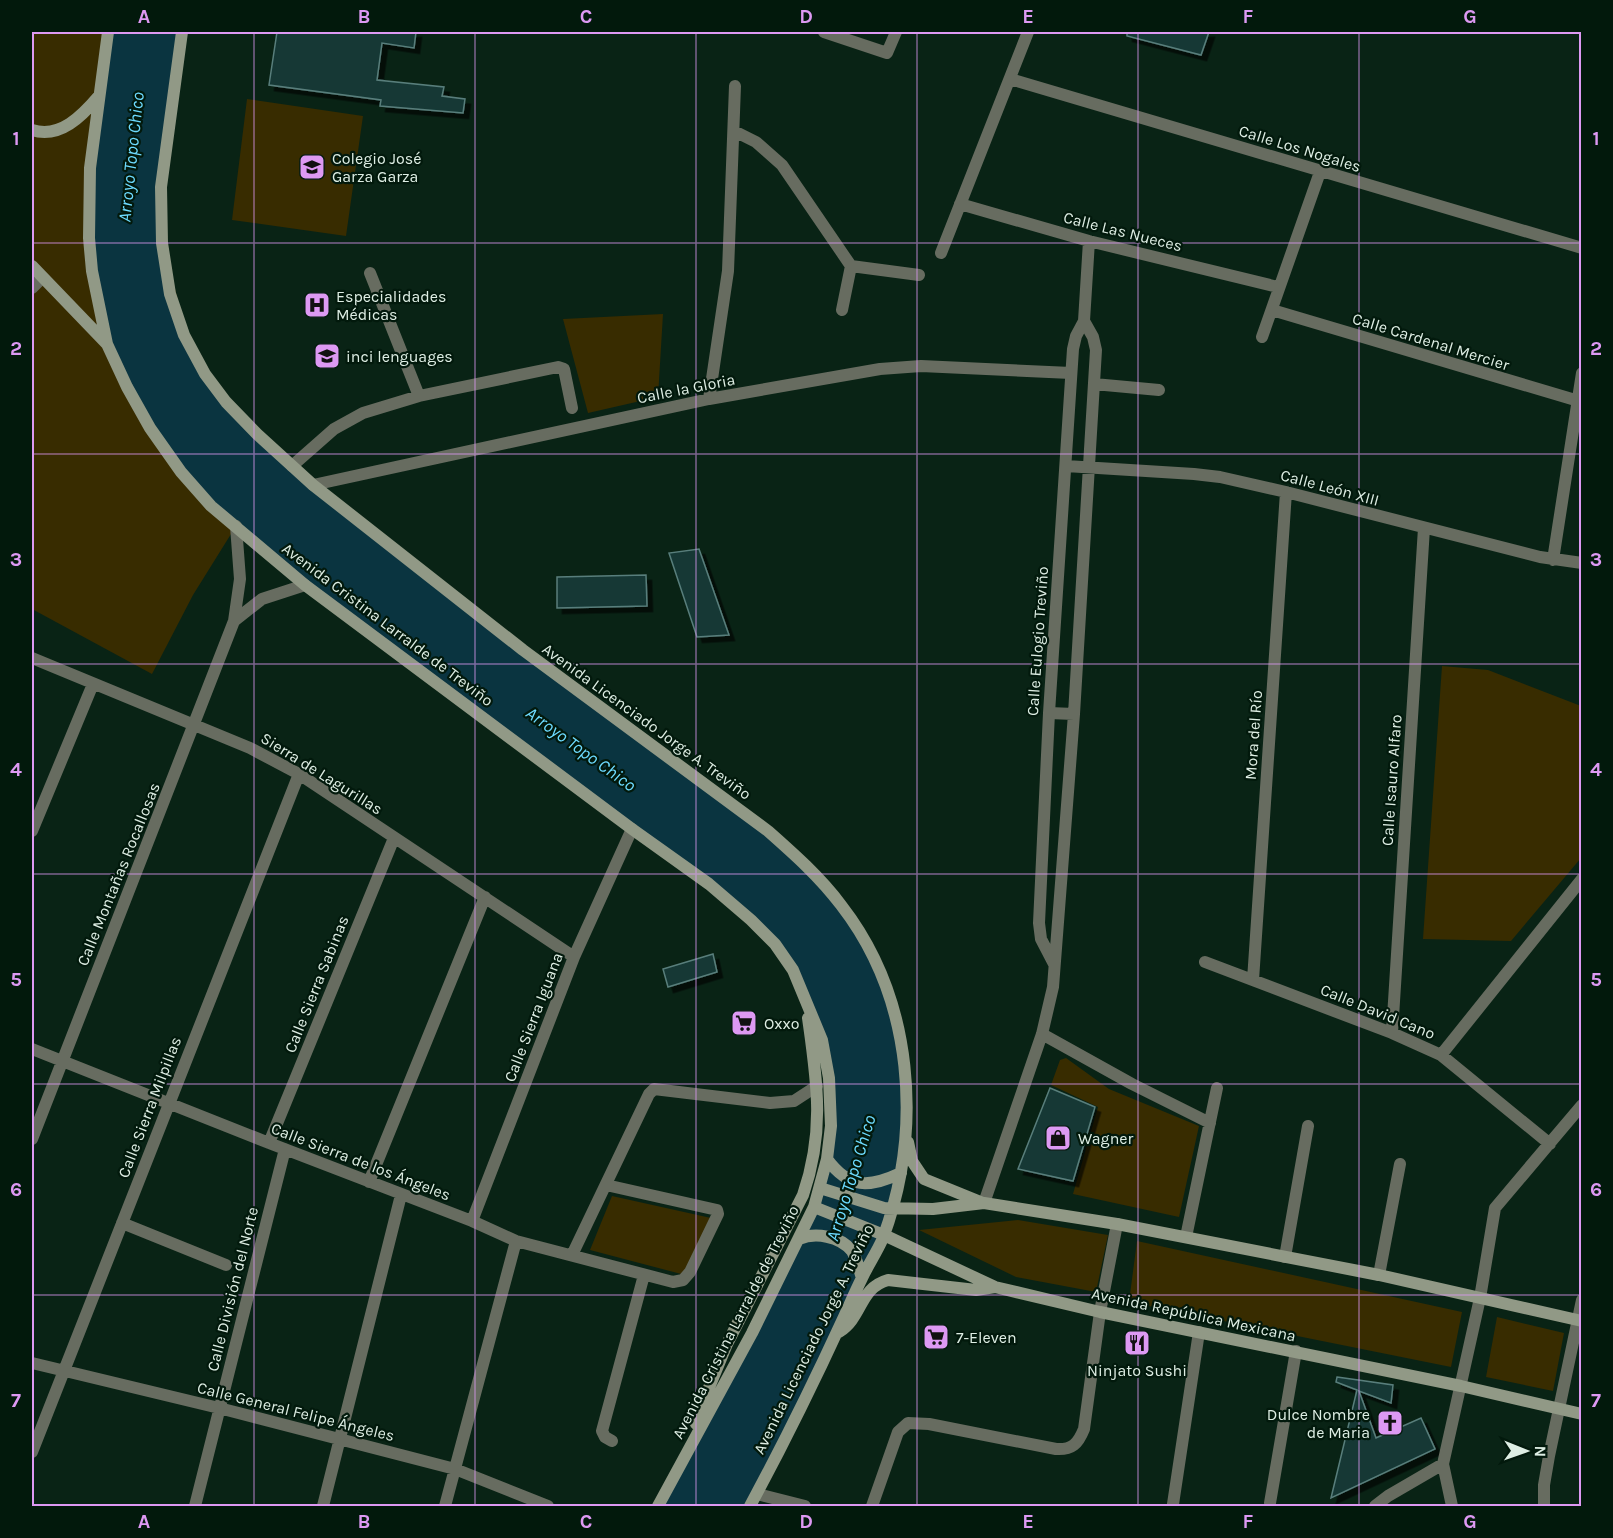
<svg xmlns="http://www.w3.org/2000/svg" width="1613" height="1538" viewBox="0 0 1613 1538" font-family="Karla,sans-serif">
<style>
.green{fill:#382c00}
.water{fill:#0a3440}
.building{fill:#153936;stroke:#597e7b;stroke-width:1.5;filter:url(#shadow)}
.lines{fill:none;stroke-linecap:round;stroke-linejoin:round}
.street{stroke:#676c60;stroke-width:12}
.secondary{stroke:#919986;stroke-width:12}
.grid{fill:none;stroke:#dd99f3;stroke-width:1.5;stroke-opacity:0.55}
.labels{text-anchor:middle;stroke-width:4.5;stroke-linejoin:round;paint-order:stroke}
.street-label{font-size:16px;fill:#deeee4;stroke:#02190c}
.poi-label{font-size:16px;fill:#deeee4;stroke:#02190c;text-anchor:start}
.water-label{font-size:18px;font-style:italic;fill:#6ddbff;stroke:#02190c}
.neatline{fill:none;stroke:#dd99f3;stroke-width:2}
.grid-label{font-size:20px;text-anchor:middle;font-weight:bold;fill:#dd99f3}
</style>
<defs>
<filter id="shadow"><feDropShadow dx="5.5" dy="5.5" stdDeviation="0" flood-color="#0009"/></filter>
</defs>
<rect width="100%" height="100%" fill="#092315"/>
<path class="green" d="M 32,32 L 109,32 L 236,526 L 193,595 L 152,674 L 32,609 L 32,288 L 41,278 L 32,266 Z
M 247,99 L 363,116 L 346,236 L 232,220 Z
M 663,314 L 658,397 L 588,413 L 563,319 Z
M 1442,666 L 1488,670 L 1581,706 L 1581,858 L 1511,941 L 1423,939 Z
M 1066,1058 L 1109,1089 L 1199,1126 L 1179,1217 L 1073,1194 L 1098,1107 L 1051,1085 L 1060,1060 Z
M 612,1196 L 711,1218 L 685,1275 L 590,1250 Z
M 1018,1220 L 1108,1235 L 1096,1292 L 1016,1277 L 919,1230 Z
M 1137,1241 L 1462,1312 L 1451,1367 L 1129,1302 Z
M 1497,1317 L 1564,1333 L 1553,1391 L 1486,1377 Z"/>
<path class="water" d="M 109,32 L 183,32 L 161,187 L 170,294 L 209,379 L 292,466 L 768,831 L 832,894 L 885,984 L 907,1098 L 892,1209 L 748,1506 L 659,1506 L 820,1188 L 829,1078 L 805,996 L 751,920 L 305,585 L 181,472 L 107,344 L 89,238 Z"/>
<path class="building" d="M 277,32 L 416,32 L 414,48 L 382,43 L 377,80 L 444,87 L 442,96 L 465,99 L 463,113 L 380,106 L 381,100 L 269,85 Z
M 1127,32 L 1209,32 L 1201,55 L 1127,36 Z
M 699,549 L 729,635 L 697,637 L 669,553 Z
M 646,575 L 647,606 L 557,608 L 557,577 Z
M 713,954 L 717,972 L 668,987 L 663,969 Z
M 1050,1088 L 1095,1107 L 1073,1181 L 1018,1169 Z
M 1337,1377 L 1393,1385 L 1391,1403 L 1359,1391 L 1376,1438 L 1421,1418 L 1435,1449 L 1331,1498 L 1357,1390 L 1336,1382 Z"/>
<g class="lines">
<path class="street" d="M 824,32 L 887,53 L 896,32
M 1010,79 L 1582,248
M 734,131 L 756,142 L 782,165 L 851,266
M 960,204 L 1089,241 L 1278,287
M 941,253 L 1028,32
M 851,266 L 919,275
M 370,273 L 419,396
M 32,288 L 42,278
M 842,310 L 851,266
M 1272,310 L 1582,402
M 1262,337 L 1320,172
M 1094,384 L 1159,390
M 709,399 L 728,271 L 735,86
M 292,466 L 334,429 L 363,413 L 419,396 L 558,367 L 564,369 L 572,408
M 1066,466 L 1194,474 L 1220,477 L 1286,492 L 1540,557 L 1582,563
M 313,485 L 709,399 L 880,369 L 921,366 L 1071,373
M 1553,560 L 1582,373
M 234,621 L 262,599 L 305,585
M 32,658 L 250,748 L 299,774 L 574,957
M 1049,713 L 1074,714
M 32,831 L 93,684
M 1205,962 L 1392,1033 L 1441,1055 L 1550,1144
M 1054,964 L 1041,939 L 1039,923 L 1049,713 L 1073,349 L 1076,336 L 1084,321 L 1089,241
M 1253,980 L 1286,492
M 1392,1033 L 1424,528
M 1042,1034 L 1132,1084 L 1210,1123
M 32,1049 L 269,1143 L 472,1221 L 516,1241 L 673,1282 L 683,1280 L 690,1272 L 718,1214 L 717,1210 L 606,1185
M 1441,1055 L 1582,879
M 32,1139 L 234,621 L 240,579 L 236,526
M 269,1143 L 394,838
M 369,1182 L 485,897
M 984,1203 L 1042,1034 L 1053,987 L 1074,714 L 1096,350 L 1093,337 L 1084,321
M 472,1221 L 574,957 L 632,829
M 122,1223 L 226,1265
M 1186,1237 L 1217,1088
M 572,1255 L 649,1094 L 654,1089 L 770,1103 L 794,1101 L 817,1086
M 1285,1257 L 1308,1126
M 1379,1275 L 1400,1164
M 32,1363 L 219,1408 L 455,1469 L 548,1506
M 612,1441 L 605,1437 L 602,1431 L 644,1275
M 32,1452 L 299,774
M 757,1494 L 805,1506
M 1270,1503 L 1296,1351
M 1173,1504 L 1199,1332
M 195,1506 L 285,1149
M 323,1506 L 401,1195
M 445,1506 L 516,1241
M 872,1506 L 898,1432 L 908,1423 L 929,1424 L 1056,1449 C 1072,1450 1078,1444 1084,1429 L 1100,1312 L 1117,1224
M 1375,1506 L 1388,1496 L 1443,1464
M 1452,1506 L 1443,1464 L 1480,1298 L 1495,1208 L 1582,1105
M 1544,1506 L 1544,1485 L 1549,1456 L 1582,1300"/>
<path class="secondary" d="M 108,32 L 90,168 L 89,238 L 92,271 L 107,344 L 127,387 L 150,428 L 181,472 L 211,506 L 305,585 L 632,829 L 709,884 L 751,920 L 775,944 L 793,970 L 822,1040 L 829,1078 L 831,1126 L 827,1159 L 814,1207 L 752,1333 L 658,1506
M 182,32 L 161,187 L 162,243 L 170,294 L 184,335 L 205,374 L 226,402 L 257,434 L 313,485 L 523,650 L 768,831 C 794,854 820,877 841,905 C 914,999 923,1129 883,1238 C 877,1252 868,1265 862,1278 C 855,1292 849,1306 843,1319 C 814,1382 783,1445 750,1506
M 32,130 C 60,139 82,116 99,96
M 32,266 L 107,344
M 908,1142 L 912,1161 L 924,1179 L 983,1203
M 827,1159 C 849,1189 869,1188 901,1173
M 820,1188 L 884,1208 L 933,1209 L 984,1203 L 1117,1224 L 1379,1275 L 1582,1321
M 814,1207 L 884,1235 L 995,1287 L 1100,1312 L 1461,1386 L 1582,1414
M 799,1239 C 815,1232 840,1236 852,1251 C 857,1259 859,1269 862,1278
M 839,1332 C 863,1317 859,1288 888,1280 L 976,1290 L 995,1287
M 696,1424 L 701,1407 L 727,1344 L 803,1195 C 825,1131 817,1082 808,1018"/>
</g>
<path class="grid" d="M 254,32 L 254,1506M 475,32 L 475,1506M 696,32 L 696,1506M 917,32 L 917,1506M 1138,32 L 1138,1506M 1359,32 L 1359,1506M 32,243 L 1582,243M 32,454 L 1582,454M 32,664 L 1582,664M 32,874 L 1582,874M 32,1084 L 1582,1084M 32,1295 L 1582,1295"/>
<defs>
<g id="school-square" transform="scale(1.35)"><rect x="-9" y="-9" width="18" height="18" rx="4" fill="#dd99f3" stroke="#02190c"/><path d="M0-5L7-2L0 1L-7-2ZM-4 1L0 2.5L4 1V4Q0 6-4 4Z" fill="#111"/></g>
<g id="hospital-square" transform="scale(1.35)"><rect x="-9" y="-9" width="18" height="18" rx="4" fill="#dd99f3" stroke="#02190c"/><path d="M-5-5h3v3.5h4V-5h3V5h-3V1.5h-4V5h-3Z" fill="#111"/></g>
<g id="supermarket-square" transform="scale(1.35)"><rect x="-9" y="-9" width="18" height="18" rx="4" fill="#dd99f3" stroke="#02190c"/><path d="M-6-5.5h2.5l.6 2H6L4.5 2H-2.5L-4.4-4H-6ZM-1.5 3.2a1.3 1.3 0 1 0 .1 0ZM3 3.2a1.3 1.3 0 1 0 .1 0Z" fill="#111"/></g>
<g id="shop-square" transform="scale(1.35)"><rect x="-9" y="-9" width="18" height="18" rx="4" fill="#dd99f3" stroke="#02190c"/><path d="M-5-2.5h2.3a2.7 3.5 0 0 1 5.4 0H5L5.5 6h-11ZM-1.5-2.5h3a1.5 2.3 0 0 0-3 0Z" fill="#111"/></g>
<g id="restaurant-square" transform="scale(1.35)"><rect x="-9" y="-9" width="18" height="18" rx="4" fill="#dd99f3" stroke="#02190c"/><path d="M-5-6h1v4h1v-4h1v4h1v-4h1v5L-1.5 .5V6h-2V.5L-5-1ZM5-6V6H3V1.5H1.5Q1.5-4 5-6Z" fill="#111"/></g>
<g id="church-square" transform="scale(1.35)"><rect x="-9" y="-9" width="18" height="18" rx="4" fill="#dd99f3" stroke="#02190c"/><path d="M-1.2-6h2.4v3.5h3.3v2.4h-3.3V6h-2.4V-.1h-3.3v-2.4h3.3Z" fill="#111"/></g>
</defs>
<g fill-rule="evenodd">
<use href="#school-square" x="312" y="167"/>
<use href="#hospital-square" x="317" y="305"/>
<use href="#school-square" x="327" y="356"/>
<use href="#supermarket-square" x="744" y="1023"/>
<use href="#shop-square" x="1058" y="1138"/>
<use href="#supermarket-square" x="936" y="1337"/>
<use href="#restaurant-square" x="1137" y="1343"/>
<use href="#church-square" x="1390" y="1423"/>
</g>
<g class="labels">
<g class="street-label">
<text transform="translate(1300 148) rotate(17)" y="6">Calle Los Nogales</text>
<text transform="translate(1123 231) rotate(14)" y="6">Calle Las Nueces</text>
<text transform="translate(1431 341) rotate(17)" y="6">Calle Cardenal Mercier</text>
<text transform="translate(686 388) rotate(-11)" y="6">Calle la Gloria</text>
<text transform="translate(1330 487) rotate(15)" y="6">Calle León XIII</text>
<text transform="translate(388 624) rotate(37)" y="6">Avenida Cristina Larralde de Treviño</text>
<text transform="translate(1037 641) rotate(-86)" y="6">Calle Eulogio Treviño</text>
<text transform="translate(647 721) rotate(36)" y="6">Avenida Licenciado Jorge A. Treviño</text>
<text transform="translate(1253 735) rotate(-86)" y="6">Mora del Río</text>
<text transform="translate(322 773) rotate(32)" y="6">Sierra de Lagurillas</text>
<text transform="translate(1391 780) rotate(-86)" y="6">Calle Isauro Alfaro</text>
<text transform="translate(118 874) rotate(-68)" y="6">Calle Montañas Rocallosas</text>
<text transform="translate(316 984) rotate(-68)" y="6">Calle Sierra Sabinas</text>
<text transform="translate(1378 1011) rotate(22)" y="6">Calle David Cano</text>
<text transform="translate(533 1017) rotate(-69)" y="6">Calle Sierra Iguana</text>
<text transform="translate(149 1107) rotate(-69)" y="6">Calle Sierra Milpillas</text>
<text transform="translate(361 1161) rotate(21)" y="6">Calle Sierra de los Ángeles</text>
<text transform="translate(232 1289) rotate(-76)" y="6">Calle División del Norte</text>
<text transform="translate(1194 1314) rotate(12)" y="6">Avenida República Mexicana</text>
<text transform="translate(735 1322) rotate(-63)" y="6">Avenida Cristina Larralde de Treviño</text>
<text transform="translate(813 1339) rotate(-64)" y="6">Avenida Licenciado Jorge A. Treviño</text>
<text transform="translate(296 1411) rotate(14)" y="6">Calle General Felipe Ángeles</text>
</g>
<g class="poi-label">
<text x="332" y="164">Colegio José<tspan x="332" dy="18">Garza Garza</tspan></text>
<text x="336" y="302">Especialidades<tspan x="336" dy="18">Médicas</tspan></text>
<text x="346" y="362">inci lenguages</text>
<text x="764" y="1029">Oxxo</text>
<text x="1078" y="1144">Wagner</text>
<text x="956" y="1343">7-Eleven</text>
<text x="1137" y="1376" text-anchor="middle">Ninjato Sushi</text>
<text x="1370" y="1420" text-anchor="end">Dulce Nombre<tspan x="1370" dy="18">de Maria</tspan></text>
</g>
<g class="water-label">
<text transform="translate(131 157) rotate(-84)" y="6">Arroyo Topo Chico</text>
<text transform="translate(581 749) rotate(36)" y="6">Arroyo Topo Chico</text>
<text transform="translate(851 1178) rotate(-73)" y="6">Arroyo Topo Chico</text>
</g>
</g>
<rect width="1613" height="1538" fill="none" stroke="#02190c" stroke-width="66"/>
<g transform="translate(1526 1451) rotate(91)" stroke="#02190c" stroke-width="4.5" paint-order="stroke">
<path d="M0-4.5L10 22L0 15L-10 22Z" fill="#deeee4"/>
<text y="-9" font-size="16" font-weight="bold" text-anchor="middle" fill="#deeee4">N</text>
</g>
<rect x="33" y="33" width="1547" height="1472" class="neatline"/>
<g class="grid-label">
<text x="144" y="23">A</text>
<text x="364" y="23">B</text>
<text x="586" y="23">C</text>
<text x="806" y="23">D</text>
<text x="1028" y="23">E</text>
<text x="1248" y="23">F</text>
<text x="1470" y="23">G</text>
<text x="16" y="145">1</text>
<text x="1596" y="145">1</text>
<text x="16" y="355">2</text>
<text x="1596" y="355">2</text>
<text x="16" y="566">3</text>
<text x="1596" y="566">3</text>
<text x="16" y="776">4</text>
<text x="1596" y="776">4</text>
<text x="16" y="986">5</text>
<text x="1596" y="986">5</text>
<text x="16" y="1196">6</text>
<text x="1596" y="1196">6</text>
<text x="16" y="1407">7</text>
<text x="1596" y="1407">7</text>
<text x="144" y="1528">A</text>
<text x="364" y="1528">B</text>
<text x="586" y="1528">C</text>
<text x="806" y="1528">D</text>
<text x="1028" y="1528">E</text>
<text x="1248" y="1528">F</text>
<text x="1470" y="1528">G</text>
</g>
</svg>
